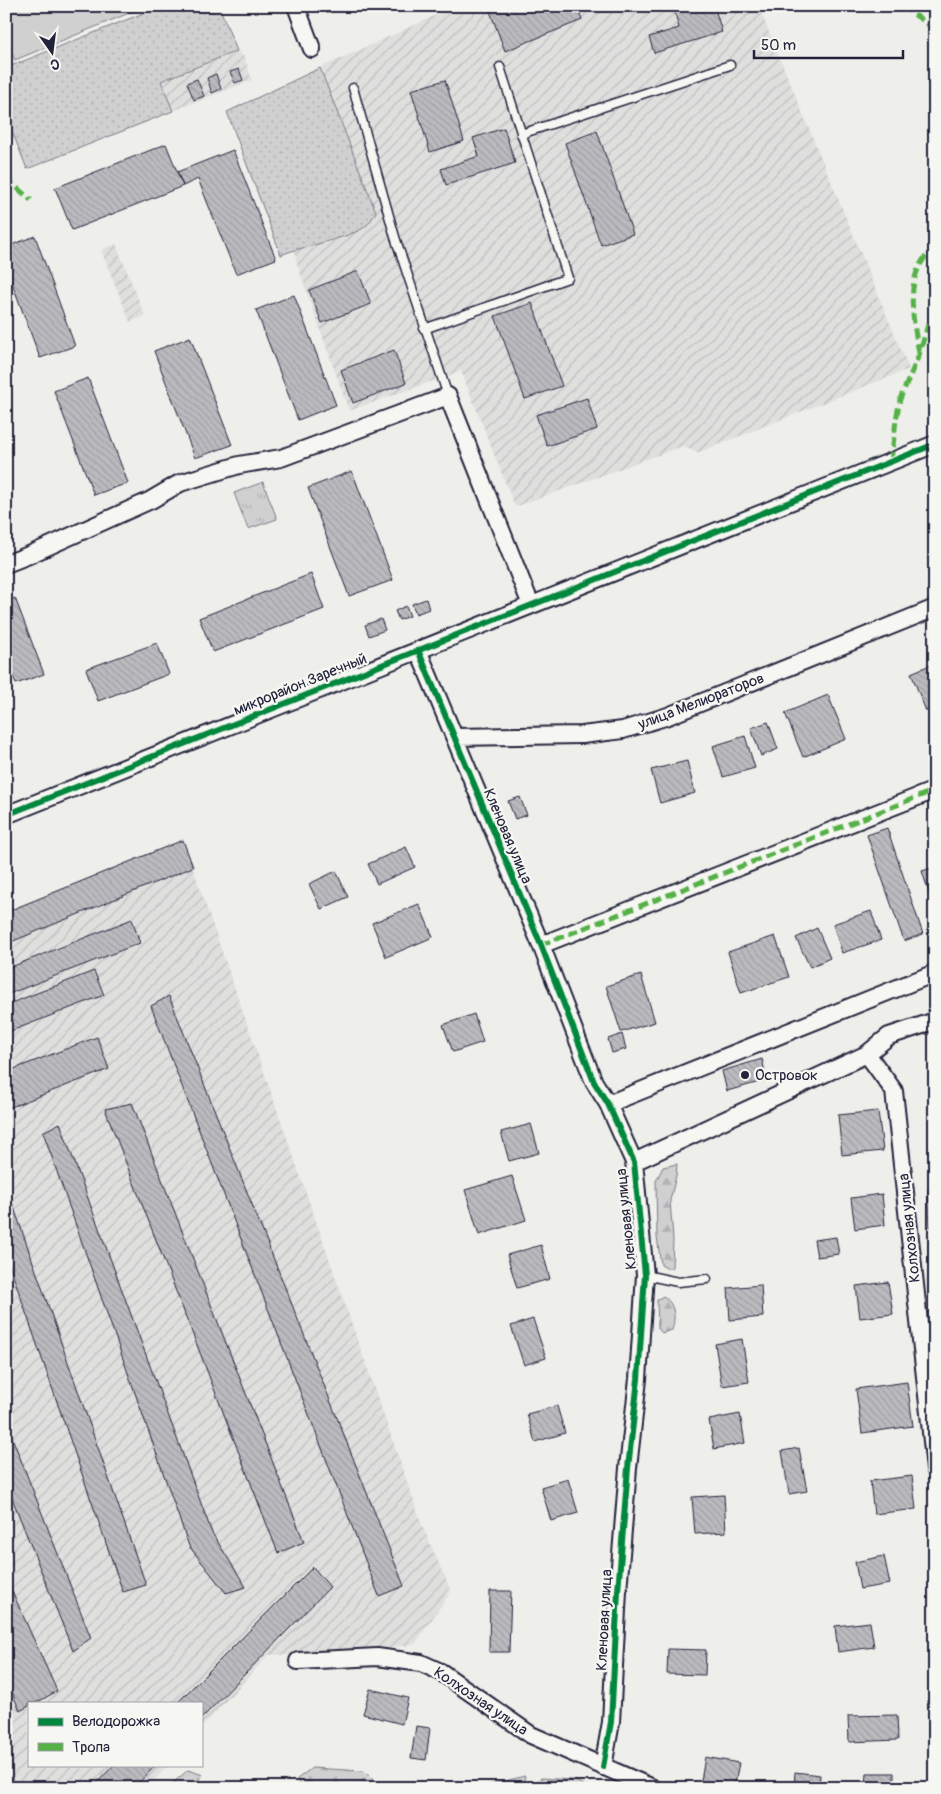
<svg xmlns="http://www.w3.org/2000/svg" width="941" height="1794" viewBox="0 0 941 1794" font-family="Pangolin,sans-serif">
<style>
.industrial{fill:url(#industrial-furrows)}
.grass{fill:url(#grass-tufts);stroke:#797986}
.forest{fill:url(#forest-firs);stroke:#797986}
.garden{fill:url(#garden-dots);stroke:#797986}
.pitch{fill:#d0d0d1;stroke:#797986}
.building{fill:url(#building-back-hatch);stroke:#22223b}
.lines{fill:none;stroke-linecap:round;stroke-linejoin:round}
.lane-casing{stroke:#22223b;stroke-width:11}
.street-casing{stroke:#22223b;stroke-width:20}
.lane{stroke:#f6f6f2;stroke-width:8}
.street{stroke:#f6f6f2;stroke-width:16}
.quiet{stroke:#55b146;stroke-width:5;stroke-dasharray:10 5;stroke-linecap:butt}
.cycleway-casing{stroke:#f6f6f2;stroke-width:9}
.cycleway{stroke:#00873e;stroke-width:6}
.poi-dot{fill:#22223b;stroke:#f6f6f2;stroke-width:2}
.labels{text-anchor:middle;stroke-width:4.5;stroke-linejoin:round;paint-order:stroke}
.street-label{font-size:15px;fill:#22223b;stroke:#f6f6f2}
.poi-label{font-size:15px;fill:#22223b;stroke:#f6f6f2;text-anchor:start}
</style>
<defs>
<pattern id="industrial-furrows" width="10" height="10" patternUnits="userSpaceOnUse" patternTransform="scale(1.25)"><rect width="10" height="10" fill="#dfdfde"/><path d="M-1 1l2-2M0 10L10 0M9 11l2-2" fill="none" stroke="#bfbfbf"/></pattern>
<pattern id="grass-tufts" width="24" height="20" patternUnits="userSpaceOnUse" patternTransform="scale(1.25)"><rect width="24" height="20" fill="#d0d0d1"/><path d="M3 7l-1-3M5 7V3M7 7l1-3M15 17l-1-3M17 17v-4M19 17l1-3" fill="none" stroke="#b2b2b4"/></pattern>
<pattern id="forest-firs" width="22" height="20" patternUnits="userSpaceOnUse" patternTransform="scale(1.25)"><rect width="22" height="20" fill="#d0d0d1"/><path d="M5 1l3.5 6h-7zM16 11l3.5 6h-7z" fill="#b2b2b4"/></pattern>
<pattern id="garden-dots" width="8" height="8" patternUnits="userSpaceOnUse" patternTransform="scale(1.25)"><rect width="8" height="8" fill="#d0d0d1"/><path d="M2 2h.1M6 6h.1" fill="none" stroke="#b2b2b4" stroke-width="1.8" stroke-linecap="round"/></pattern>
<pattern id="building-back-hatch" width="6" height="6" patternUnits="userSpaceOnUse" patternTransform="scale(1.25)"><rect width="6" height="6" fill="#bbbbbf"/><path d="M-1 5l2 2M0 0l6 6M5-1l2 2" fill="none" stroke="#a0a0a5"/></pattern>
</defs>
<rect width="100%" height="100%" fill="#eeeeeb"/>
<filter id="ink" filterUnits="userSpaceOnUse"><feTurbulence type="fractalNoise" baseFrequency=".02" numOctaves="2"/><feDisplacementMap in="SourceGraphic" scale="10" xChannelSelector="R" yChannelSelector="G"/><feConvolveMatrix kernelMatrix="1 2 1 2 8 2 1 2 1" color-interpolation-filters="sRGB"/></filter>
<g filter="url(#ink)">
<path class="industrial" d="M 456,6 L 758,6 L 909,369 L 697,453 L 683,446 L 515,507 L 461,371 L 349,411 L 297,264 L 294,249 L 357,232 L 376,212 L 320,68 Z
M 237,51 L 244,57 L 252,80 L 173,111 L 161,81 Z
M 116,244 L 145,316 L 130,322 L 101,250 Z
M 183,840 L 422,1525 L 451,1591 L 415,1644 L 344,1655 L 268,1655 L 201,1728 L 201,1703 L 29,1703 L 29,1765 L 168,1765 L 147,1788 L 6,1788 L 6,911 Z"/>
<path class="grass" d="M 263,482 L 277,519 L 248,529 L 234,493 Z"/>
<path class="forest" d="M 677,1164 L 676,1176 L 670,1200 L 673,1239 L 672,1268 L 666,1268 L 661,1265 L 657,1237 L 656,1181 L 663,1167 Z
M 663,1296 C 675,1304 676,1317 672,1330 L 662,1333 L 658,1328 L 657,1300 Z
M 312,1768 L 364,1771 L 375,1782 L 353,1788 L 302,1788 L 297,1779 Z
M 188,1770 L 203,1775 L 192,1788 L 167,1788 Z
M 525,1776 L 522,1788 L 476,1788 L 481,1787 Z
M 541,1778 L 573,1780 L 590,1788 L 530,1788 Z"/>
<path class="garden" d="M 161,6 L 219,6 L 237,51 L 161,81 L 173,111 L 27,169 L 6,116 L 6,68 Z
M 320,68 L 376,212 C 373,217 370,222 367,225 C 354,238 301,246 281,255 L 227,112 Z"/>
<path class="pitch" d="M 6,6 L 146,6 L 15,60 L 6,40 Z"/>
<path class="building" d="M 488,6 L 577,6 L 582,20 L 505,51 Z
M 673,6 L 714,6 L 722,32 L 654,53 L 649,37 L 679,28 Z
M 239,69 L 243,80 L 235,83 L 230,72 Z
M 216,74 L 221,89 L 212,93 L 207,78 Z
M 197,79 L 204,96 L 194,100 L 187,83 Z
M 445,80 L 464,141 L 430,152 L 411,90 Z
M 504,128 L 515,163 L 446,185 L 441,169 L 479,156 L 473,138 Z
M 597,131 L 633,234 L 601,245 L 565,143 Z
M 166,144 L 183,186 L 72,230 L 55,188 Z
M 233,150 L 276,259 L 236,274 L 198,179 L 183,186 L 177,172 Z
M 35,236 L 75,346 L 40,358 L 6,267 L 6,247 Z
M 358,271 L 371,304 L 322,323 L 309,290 Z
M 294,295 L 336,405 L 298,420 L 256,310 Z
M 532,303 L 562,386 L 525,399 L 495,316 Z
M 190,337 L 232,445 L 195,458 L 154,351 Z
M 394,350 L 406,383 L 353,403 L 341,370 Z
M 88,378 L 128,483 L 94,495 L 54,391 Z
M 587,398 L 597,429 L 547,446 L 536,415 Z
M 352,471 L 393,580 L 349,596 L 308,488 Z
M 311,574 L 324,609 L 213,652 L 199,618 Z
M 15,598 L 44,674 L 16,684 L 6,658 L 6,602 Z
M 426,599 L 429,609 L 416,614 L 412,604 Z
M 406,606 L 410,616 L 399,620 L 395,611 Z
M 381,619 L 385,630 L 369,636 L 365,625 Z
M 157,643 L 169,674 L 98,701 L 86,669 Z
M 935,663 L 935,708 L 926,711 L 911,673 Z
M 828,695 L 846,739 L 803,757 L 785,713 Z
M 768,722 L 778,749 L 761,756 L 751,728 Z
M 745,736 L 755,768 L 723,777 L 713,746 Z
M 687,761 L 695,793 L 660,803 L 651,770 Z
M 520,797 L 527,815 L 515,819 L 508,801 Z
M 887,828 L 923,934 L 904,941 L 867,835 Z
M 183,840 L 193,867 L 6,944 L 6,912 Z
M 406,847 L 415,867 L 377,884 L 368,864 Z
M 935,867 L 935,911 L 922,871 Z
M 336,871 L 348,897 L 321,909 L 309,884 Z
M 419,904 L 433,937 L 386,957 L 372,923 Z
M 871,911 L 881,940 L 842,953 L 833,924 Z
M 132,919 L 140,943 L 6,995 L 6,969 Z
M 817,928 L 830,958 L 810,967 L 796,938 Z
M 775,936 L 789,977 L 741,993 L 728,952 Z
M 94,971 L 104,995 L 6,1033 L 6,1005 Z
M 641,975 L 655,1022 L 621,1032 L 606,986 Z
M 169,996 L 404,1586 L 379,1596 L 151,1006 Z
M 474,1014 L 483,1042 L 453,1052 L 443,1025 Z
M 622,1034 L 626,1049 L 612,1053 L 608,1039 Z
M 97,1037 L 109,1069 L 6,1109 L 6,1072 Z
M 762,1059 L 767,1080 L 727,1091 L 722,1071 Z
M 132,1103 L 304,1542 L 278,1553 L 105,1109 Z
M 878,1111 L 883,1151 L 842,1155 L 838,1115 Z
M 60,1123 L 212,1533 L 246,1587 L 226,1593 L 189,1546 L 43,1132 Z
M 531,1124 L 539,1153 L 509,1161 L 501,1132 Z
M 512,1176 L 526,1220 L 479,1235 L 465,1190 Z
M 6,1185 L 146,1585 L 123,1592 L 6,1255 Z
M 928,1190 L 935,1190 L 935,1226 L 930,1227 Z
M 882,1194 L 885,1225 L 855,1229 L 851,1198 Z
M 836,1237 L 839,1254 L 817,1257 L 814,1240 Z
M 541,1245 L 550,1279 L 517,1288 L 507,1255 Z
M 888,1282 L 893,1314 L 860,1318 L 856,1286 Z
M 761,1285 L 763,1317 L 730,1320 L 728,1288 Z
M 533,1319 L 546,1358 L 524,1365 L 511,1326 Z
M 742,1339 L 749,1382 L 722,1386 L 715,1344 Z
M 907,1382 L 913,1426 L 862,1433 L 856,1389 Z
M 557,1406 L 565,1433 L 535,1442 L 527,1414 Z
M 740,1414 L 745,1443 L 714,1449 L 709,1420 Z
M 6,1422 L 91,1638 L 73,1651 L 6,1483 Z
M 799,1448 L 807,1491 L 789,1494 L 782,1451 Z
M 912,1476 L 916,1509 L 874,1514 L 870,1481 Z
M 568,1479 L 578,1513 L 551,1521 L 541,1487 Z
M 724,1495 L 726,1532 L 695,1534 L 692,1497 Z
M 884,1556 L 890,1584 L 860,1589 L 855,1562 Z
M 313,1567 L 330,1587 L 201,1719 L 201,1703 L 177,1703 Z
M 6,1578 L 57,1691 L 36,1703 L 29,1703 L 29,1706 L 20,1711 L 6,1679 Z
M 490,1591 L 511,1591 L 509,1652 L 489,1652 Z
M 870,1622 L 874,1647 L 838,1652 L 835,1626 Z
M 668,1649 L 706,1650 L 705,1675 L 667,1674 Z
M 370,1689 L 408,1698 L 402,1724 L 363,1714 Z
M 897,1715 L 898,1740 L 849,1742 L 848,1716 Z
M 416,1726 L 430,1728 L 426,1760 L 411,1758 Z
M 705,1757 L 739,1763 L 734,1787 L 701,1781 Z
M 114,1765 L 156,1765 L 134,1788 L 92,1788 Z
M 795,1772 L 820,1775 L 819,1788 L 794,1788 Z
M 867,1773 L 894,1773 L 894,1788 L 866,1788 Z"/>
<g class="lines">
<g class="lane-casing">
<path id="lane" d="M 353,88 L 395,237 L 448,396
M 521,134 L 730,65
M 424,329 L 568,278 L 500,67
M 645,1275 L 678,1282 L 707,1279"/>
</g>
<g class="street-casing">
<path id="street" d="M 296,6 L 312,49
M 6,564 L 29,555 L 151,500 L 180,483 L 239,465 L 281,458 L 448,396 L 531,605
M 418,650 L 541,945 L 594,1082 L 608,1104 L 634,1162 L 645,1275 L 638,1379 L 628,1468 L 618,1591 L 611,1722 L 603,1767
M 455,737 L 582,735 L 623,730 L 668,716 L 935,608
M 6,815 L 935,444
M 541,945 L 935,790
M 867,1054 L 894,1091 L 935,1469
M 608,1104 L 935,973
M 634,1162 L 867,1054 L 889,1036 L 935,1021
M 298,1661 L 377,1657 L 421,1663 L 441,1672 L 531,1735 L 653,1788"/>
</g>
<use href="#lane" class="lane"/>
<use href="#street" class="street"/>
<path class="quiet" d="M 902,6 L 935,29
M 6,178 L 31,200
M 919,353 C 913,319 902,272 935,248
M 891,462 L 896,420 L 900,399 L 919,355 L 935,301
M 541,945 L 935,790"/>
<g class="cycleway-casing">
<path id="cycleway" d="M 418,650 L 541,945 L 594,1082 L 608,1104 L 634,1162 L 645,1275 L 638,1379 L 628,1468 L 618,1591 L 611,1722 L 603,1767
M 6,815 L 935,444"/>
</g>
<use href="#cycleway" class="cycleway"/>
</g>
</g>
<circle class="poi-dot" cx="745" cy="1075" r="5"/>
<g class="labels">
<g class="street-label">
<text transform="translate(300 684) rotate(-22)" y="5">микрорайон Заречный</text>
<text transform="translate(701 701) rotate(-21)" y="5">улица Мелиораторов</text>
<text transform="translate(508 836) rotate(67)" y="5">Кленовая улица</text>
<text transform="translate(626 1219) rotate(-96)" y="5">Кленовая улица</text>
<text transform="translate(909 1228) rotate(-96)" y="5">Колхозная улица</text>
<text transform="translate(604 1620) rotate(-87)" y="5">Кленовая улица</text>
<text transform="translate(481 1701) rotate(34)" y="5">Колхозная улица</text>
</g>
<g class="poi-label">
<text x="755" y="1080">Островок</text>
</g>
</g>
<rect width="941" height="1794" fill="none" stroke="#f6f6f2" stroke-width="25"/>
<rect x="12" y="12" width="916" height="1769" fill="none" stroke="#22223b" stroke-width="2" filter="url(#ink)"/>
<rect x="28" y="1702" width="175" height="65" fill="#f6f6f2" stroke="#a1a1a9"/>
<rect x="38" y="1718" width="25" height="8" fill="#00873e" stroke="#a1a1a9"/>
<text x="72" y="1726" font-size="15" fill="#22223b">Велодорожка</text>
<rect x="38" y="1743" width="25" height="8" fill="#55b146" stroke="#a1a1a9"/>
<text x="72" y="1752" font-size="15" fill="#22223b">Тропа</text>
<g transform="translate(52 52) rotate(166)" stroke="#f6f6f2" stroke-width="4" paint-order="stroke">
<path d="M0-4L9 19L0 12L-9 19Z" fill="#22223b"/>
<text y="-8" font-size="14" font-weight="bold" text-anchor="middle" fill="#22223b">С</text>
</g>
<path d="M754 50v8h149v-8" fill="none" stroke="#22223b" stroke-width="2.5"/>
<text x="761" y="50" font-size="15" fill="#22223b" stroke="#f6f6f2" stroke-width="4" paint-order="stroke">50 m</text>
</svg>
